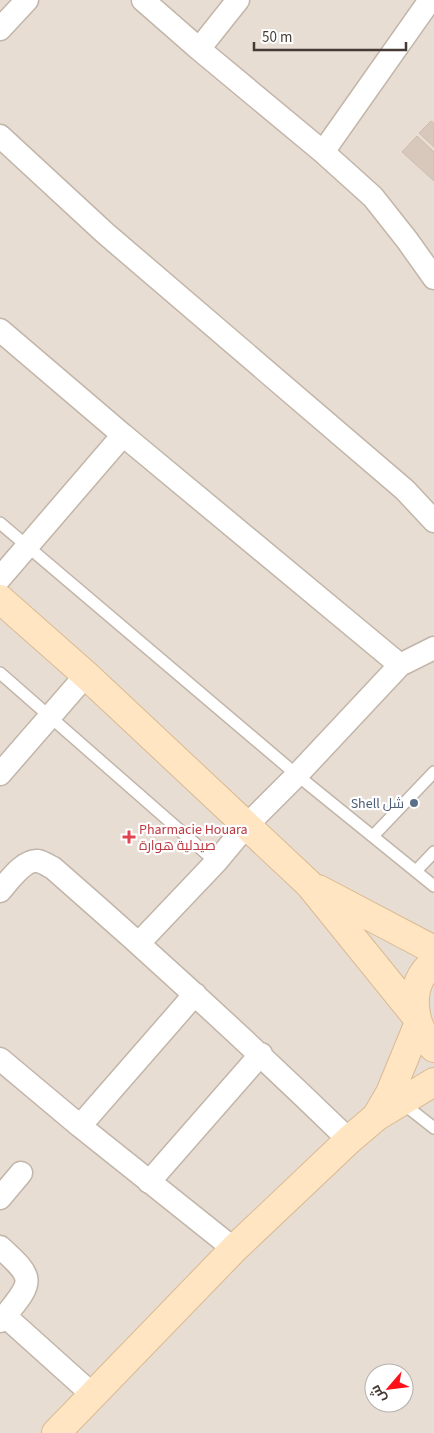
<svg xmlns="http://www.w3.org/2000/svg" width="434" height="1433" viewBox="0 0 434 1433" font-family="'Source Sans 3',Cairo,sans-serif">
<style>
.residential{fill:#e7ddd2;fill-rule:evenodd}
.building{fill:#d8c8bc;stroke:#d0bcac}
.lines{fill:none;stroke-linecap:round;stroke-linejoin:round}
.lane-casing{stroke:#c2b5a9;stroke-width:14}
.street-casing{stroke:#c2b5a9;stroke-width:25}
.secondary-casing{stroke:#d9ba93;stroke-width:30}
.lane{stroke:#fff;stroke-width:11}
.street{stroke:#fff;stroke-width:22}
.secondary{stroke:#ffe5c2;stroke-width:28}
.service-dot{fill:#5c6f8a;stroke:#fff;stroke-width:2}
.health-dot{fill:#e0444e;stroke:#fff;stroke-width:2}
.labels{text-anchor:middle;stroke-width:4.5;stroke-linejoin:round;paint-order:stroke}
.service-label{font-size:14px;fill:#4e5e75;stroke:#fff;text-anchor:end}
.health-label{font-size:14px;fill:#be3a42;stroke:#fff;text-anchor:start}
</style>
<rect width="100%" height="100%" fill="#f3ece4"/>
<path class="residential" d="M 0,0 L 434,0 L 434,1433 L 0,1433 ZM 374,1373 L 404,1373 L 404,1403 L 374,1403 Z"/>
<path class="building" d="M 431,121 L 434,123 L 434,147 L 419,133 Z
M 417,136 L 434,152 L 434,181 L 402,152 Z"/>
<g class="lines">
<g class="lane-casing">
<path id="lane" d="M 0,523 L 297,775 L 434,886
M 0,673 L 216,862
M 373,836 L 434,772
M 416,871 L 434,852
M 401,1102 L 434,1128"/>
</g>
<g class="street-casing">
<path id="street" d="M 143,0 L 199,49 L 323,152 L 373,197 L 407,240 L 434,278
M 0,29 L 27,0
M 199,49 L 238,0
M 0,136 L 105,233 L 405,490 L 434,521
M 323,152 L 430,0
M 0,330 L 123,435
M 0,578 L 123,435 L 400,665
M 0,774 L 86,675
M 0,891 C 8,882 24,859 38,861 C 43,862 49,866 53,868 C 154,956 253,1047 349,1140
M 139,943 L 216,862 L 246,826 L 297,775 L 400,665 L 434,648
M 0,1059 L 80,1126 L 234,1249
M 80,1126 L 195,994
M 149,1182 L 261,1054
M 0,1198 L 21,1173
M 0,1247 C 34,1278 35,1280 5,1316
M 0,1321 L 5,1316 L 93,1395"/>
</g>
<g class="secondary-casing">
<path id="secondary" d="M 0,599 L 86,675 L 309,884 L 415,1015
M 318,889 L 434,950
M 434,962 C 406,984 411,1025 434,1048
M 376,1117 L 390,1093 L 418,1025
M 56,1433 L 234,1249 L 349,1140 L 376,1117 L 434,1082"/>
</g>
<use href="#lane" class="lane"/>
<use href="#street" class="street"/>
<use href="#secondary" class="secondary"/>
</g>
<circle class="service-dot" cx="414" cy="803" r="5"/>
<path class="health-dot" d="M126.5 829.5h5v5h5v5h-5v5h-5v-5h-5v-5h5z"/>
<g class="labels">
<g class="service-label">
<text x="404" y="808">Shell شل</text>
</g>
<g class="health-label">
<text x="139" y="834">Pharmacie Houara<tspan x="139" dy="16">صيدلية هوارة</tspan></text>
</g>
</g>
<g transform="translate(389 1388) rotate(242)"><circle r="24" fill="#ffffff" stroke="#b5b1ae"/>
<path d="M0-4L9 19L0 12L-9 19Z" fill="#ff0f16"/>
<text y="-8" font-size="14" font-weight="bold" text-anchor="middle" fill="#463b34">ش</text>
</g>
<path d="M254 42v8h152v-8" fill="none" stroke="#463b34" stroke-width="2.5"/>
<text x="262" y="42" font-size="15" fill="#463b34" stroke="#ffffff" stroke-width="4" paint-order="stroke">50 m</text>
</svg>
